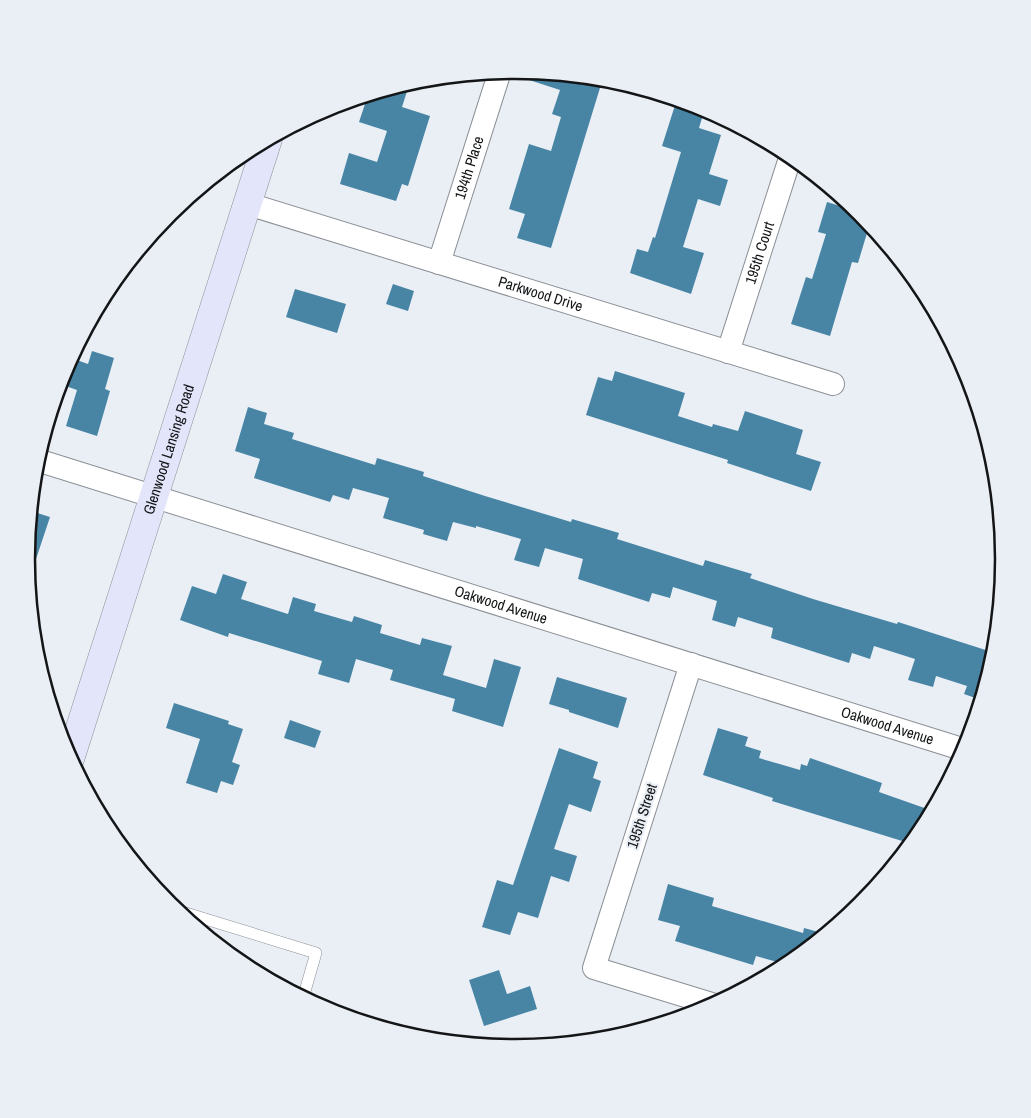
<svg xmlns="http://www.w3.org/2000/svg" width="1031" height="1118" viewBox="0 0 1031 1118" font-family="'Archivo Narrow',sans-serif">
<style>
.building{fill:#4885a5}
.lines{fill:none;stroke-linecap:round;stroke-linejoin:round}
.service-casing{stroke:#8b9096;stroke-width:12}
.minor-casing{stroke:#8b9096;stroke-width:24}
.secondary-casing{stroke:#8b9096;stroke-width:29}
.service{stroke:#fff;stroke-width:11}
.minor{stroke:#fff;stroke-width:22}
.secondary{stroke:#e3e5fa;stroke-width:28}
.labels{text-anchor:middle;stroke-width:4.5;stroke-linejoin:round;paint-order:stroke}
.street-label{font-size:15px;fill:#131517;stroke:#eaeff6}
.rim{fill:none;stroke:#131517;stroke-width:2.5}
</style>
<rect width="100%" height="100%" fill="#eaeff6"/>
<path class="building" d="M 524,71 L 603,78 L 551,248 L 517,238 L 525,214 L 509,209 L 529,144 L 551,151 L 561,117 L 552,114 L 560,90 L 523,78 Z
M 410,82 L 402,107 L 430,116 L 408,186 L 402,184 L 396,201 L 340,184 L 349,153 L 377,162 L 387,131 L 359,122 L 368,95 Z
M 677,99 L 705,108 L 699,128 L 721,135 L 709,174 L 728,180 L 720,206 L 698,199 L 683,247 L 704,253 L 691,294 L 630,273 L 637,249 L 648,252 L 653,237 L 655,238 L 681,152 L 662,146 Z
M 827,202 L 860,212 L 870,223 L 858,263 L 852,262 L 830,336 L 791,324 L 806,277 L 812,279 L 826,234 L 818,232 Z
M 393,284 L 414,291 L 408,311 L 386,304 Z
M 295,289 L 346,304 L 337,333 L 286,317 Z
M 92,351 L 114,358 L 105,389 L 110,391 L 97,436 L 66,426 L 77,390 L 60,384 L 71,358 L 88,364 Z
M 615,371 L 685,393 L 678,416 L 712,427 L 713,424 L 738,431 L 745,411 L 803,430 L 796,454 L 821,462 L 811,491 L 727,463 L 728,460 L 586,415 L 598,377 L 612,381 Z
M 248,407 L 267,413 L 264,424 L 294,433 L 292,439 L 375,465 L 377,458 L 424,472 L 423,476 L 485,496 L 571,522 L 572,519 L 619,533 L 617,539 L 703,566 L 705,560 L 752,574 L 750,578 L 813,599 L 897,624 L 898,622 L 995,653 L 981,700 L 964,694 L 967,686 L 936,676 L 933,687 L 908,680 L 915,659 L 874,646 L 870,659 L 852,653 L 849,663 L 771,638 L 773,628 L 738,617 L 735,627 L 712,620 L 717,601 L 673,587 L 670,598 L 652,593 L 649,602 L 578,579 L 583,559 L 545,548 L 539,567 L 514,560 L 521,539 L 476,526 L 476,528 L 453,522 L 447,541 L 423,534 L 424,530 L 383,518 L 389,498 L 353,488 L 349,500 L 333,495 L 330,502 L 254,478 L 260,459 L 235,451 Z
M 31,511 L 50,517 L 32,571 L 27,570 L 26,559 Z
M 223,574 L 247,582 L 241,599 L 288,614 L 293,597 L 316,604 L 314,611 L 352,622 L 354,616 L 382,625 L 380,633 L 420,645 L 422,638 L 452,646 L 443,675 L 486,688 L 494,659 L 521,667 L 503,727 L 452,711 L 455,699 L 390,680 L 393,670 L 356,659 L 349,683 L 318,674 L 322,661 L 229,633 L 228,637 L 180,620 L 192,586 L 216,594 Z
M 557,677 L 627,698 L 618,728 L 569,712 L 569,710 L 549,704 Z
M 174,703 L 229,721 L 228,724 L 243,729 L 232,762 L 240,765 L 233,785 L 221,781 L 217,793 L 186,783 L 200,739 L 166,728 Z
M 290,720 L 321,731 L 315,748 L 284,738 Z
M 718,728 L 748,737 L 745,746 L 761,751 L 759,758 L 800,770 L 801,764 L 807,766 L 810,758 L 882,783 L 879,792 L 933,811 L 922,831 L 912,844 L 772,801 L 773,798 L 703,775 Z
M 559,748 L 598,762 L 593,778 L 601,781 L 591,812 L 569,804 L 554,849 L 577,856 L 569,882 L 551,876 L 538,918 L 518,912 L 510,935 L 482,927 L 497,880 L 513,885 Z
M 668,884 L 714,898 L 712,906 L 803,933 L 804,928 L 826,934 L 788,965 L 756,956 L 753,965 L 675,941 L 680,926 L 658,920 Z
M 499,970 L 507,994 L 530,986 L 537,1009 L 484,1026 L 469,980 Z"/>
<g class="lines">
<g class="service-casing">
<path id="service" d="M 176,910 L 316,953 L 303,998"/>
</g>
<g class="minor-casing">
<g id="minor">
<path id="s1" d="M 248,204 L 833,384"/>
<path id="s2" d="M 439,263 L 500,71"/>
<path id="s3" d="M 728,352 L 791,155"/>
<path id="s4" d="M 37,460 L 965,750"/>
<path d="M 691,664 L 594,968 L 715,1005"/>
</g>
</g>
<g class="secondary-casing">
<g id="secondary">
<path id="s5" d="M 70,759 L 268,139"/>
</g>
</g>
<use href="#service" class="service"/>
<use href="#minor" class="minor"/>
<use href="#secondary" class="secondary"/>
</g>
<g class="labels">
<g class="street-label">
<text dy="5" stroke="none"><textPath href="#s2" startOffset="100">194th Place</textPath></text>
<text dy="5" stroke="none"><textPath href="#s3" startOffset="104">195th Court</textPath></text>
<text dy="5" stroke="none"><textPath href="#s1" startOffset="306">Parkwood Drive</textPath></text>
<text dy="5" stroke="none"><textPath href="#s5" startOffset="325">Glenwood Lansing Road</textPath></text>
<text dy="5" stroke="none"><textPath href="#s4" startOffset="486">Oakwood Avenue</textPath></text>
<text dy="5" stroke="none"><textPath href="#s4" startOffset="891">Oakwood Avenue</textPath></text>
<text transform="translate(642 816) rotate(-72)" y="5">195th Street</text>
</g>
</g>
<path d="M0 0H1031V1118H0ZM35 559a480 480 0 1 1 960 0a480 480 0 1 1-960 0Z" fill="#eaeff6" fill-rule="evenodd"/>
<path class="rim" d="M35 559a480 480 0 1 1 960 0a480 480 0 1 1-960 0Z"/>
</svg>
